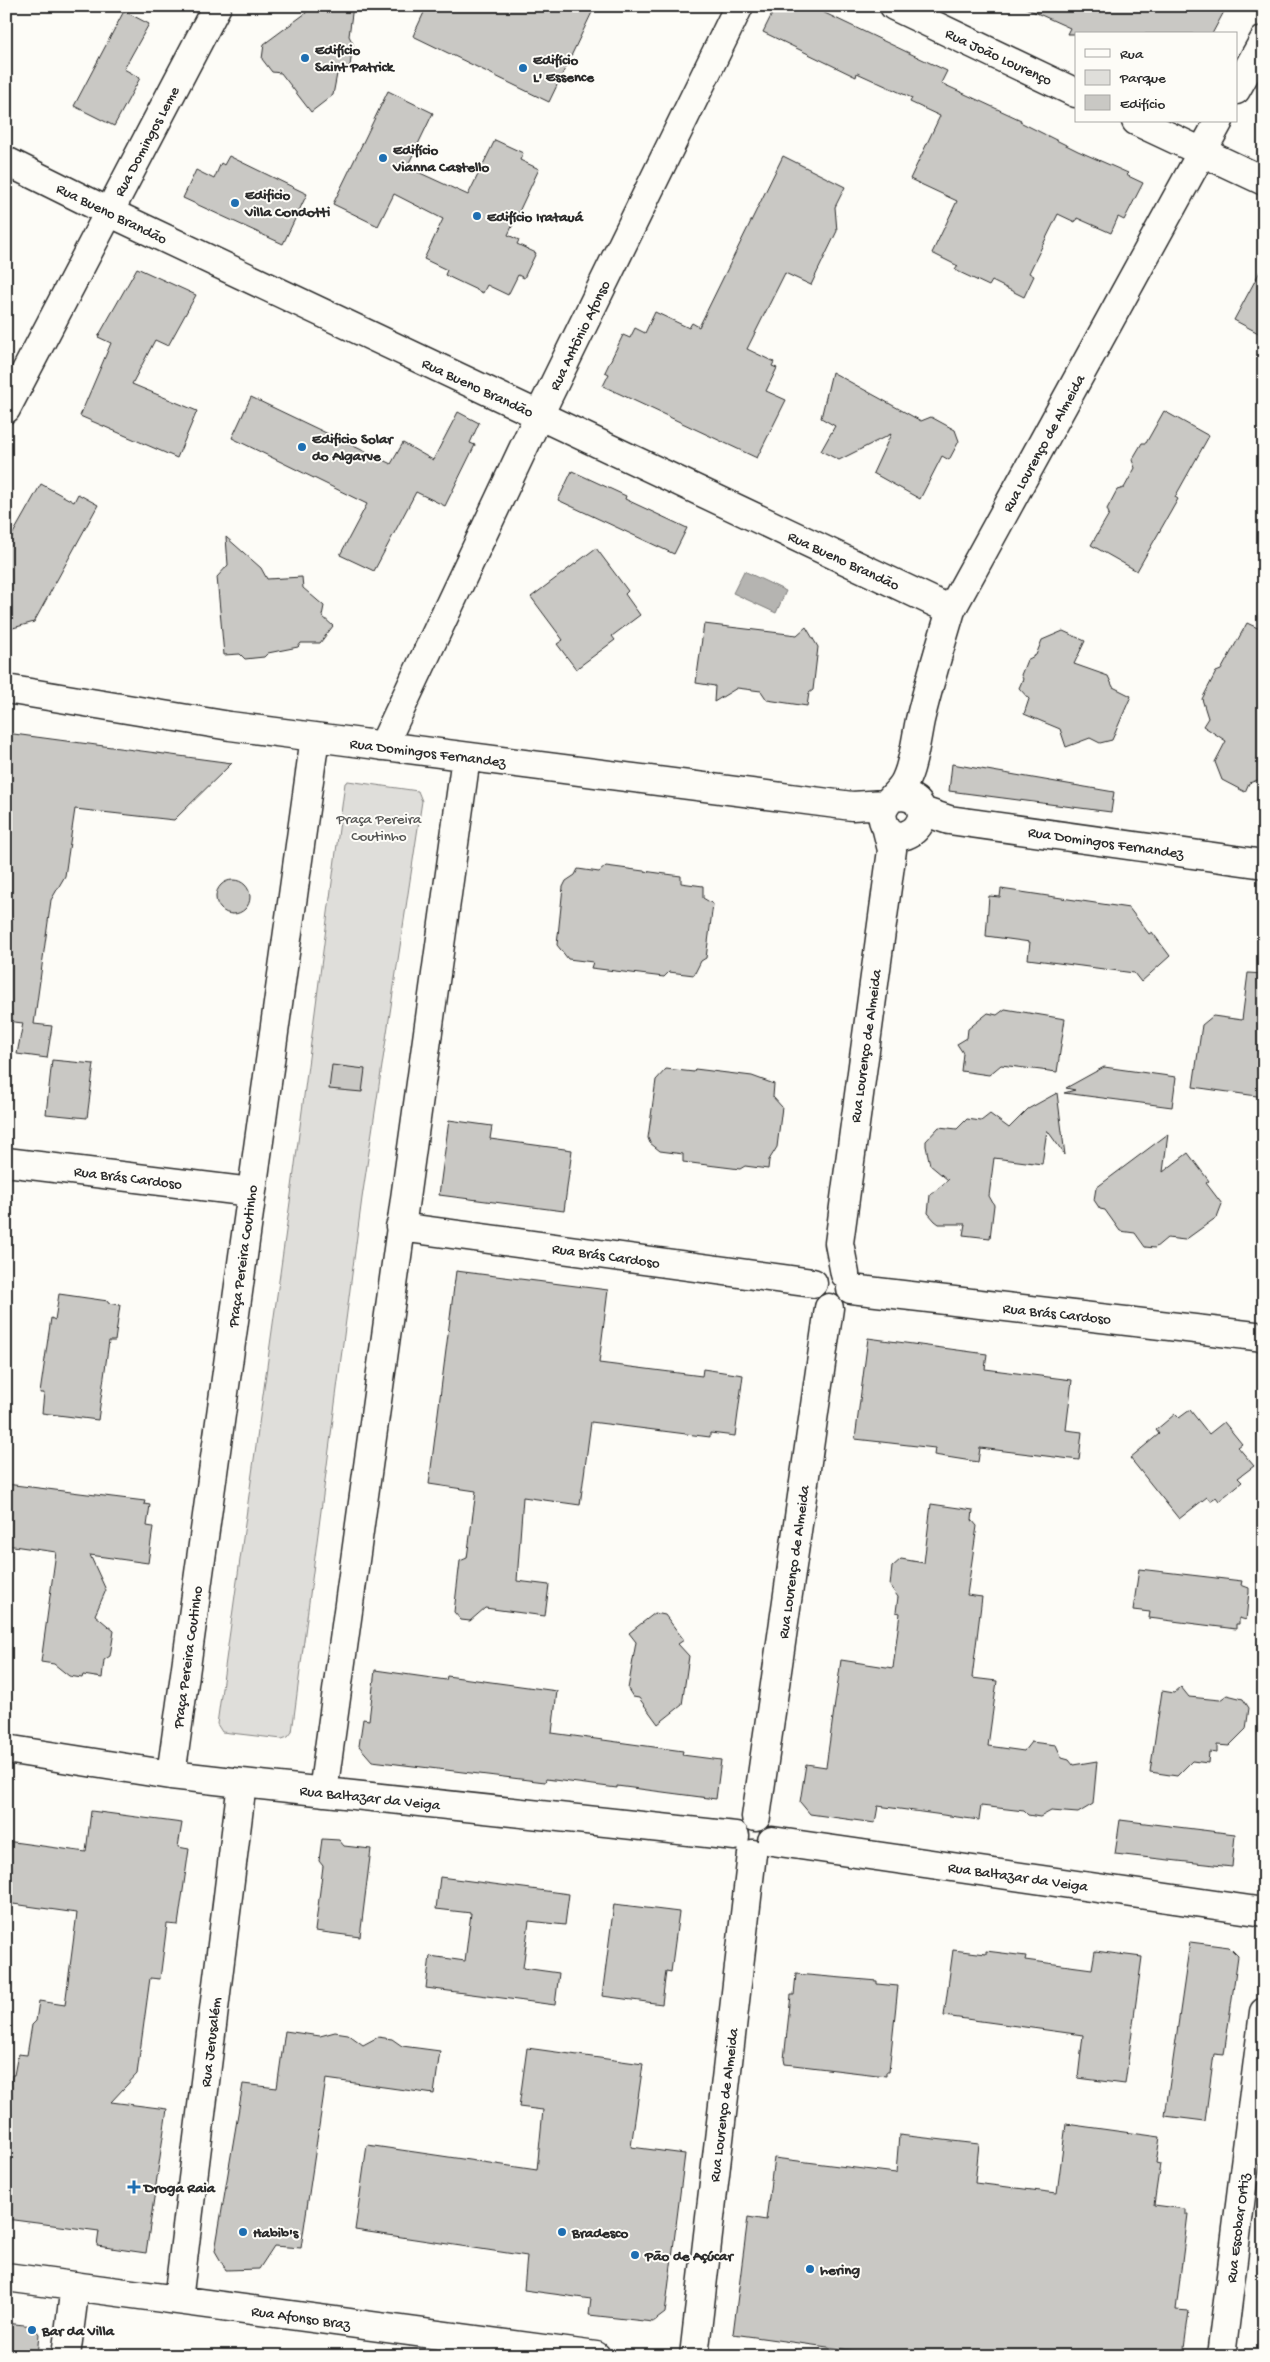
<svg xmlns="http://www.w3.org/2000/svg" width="1270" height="2362" viewBox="0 0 1270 2362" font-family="'Gochi Hand',sans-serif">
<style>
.green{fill:#dfdeda;stroke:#858482}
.water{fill:#b5b4b1;stroke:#7e7d7b}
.building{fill:#c9c8c4;stroke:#2b2b2b}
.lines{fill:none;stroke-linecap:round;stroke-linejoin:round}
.minor-casing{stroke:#2b2b2b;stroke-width:31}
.minor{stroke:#fdfcf7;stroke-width:28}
.poi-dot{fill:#1f6fb2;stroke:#fdfcf7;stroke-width:2}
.labels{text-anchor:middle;stroke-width:4;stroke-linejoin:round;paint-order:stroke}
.poi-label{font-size:15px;font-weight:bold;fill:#2b2b2b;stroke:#fdfcf7;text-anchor:start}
.street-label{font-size:15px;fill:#2b2b2b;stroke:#fdfcf7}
.park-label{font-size:15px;fill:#585857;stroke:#fdfcf7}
</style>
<rect width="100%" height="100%" fill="#fdfcf7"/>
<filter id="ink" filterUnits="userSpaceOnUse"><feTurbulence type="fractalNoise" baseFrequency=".02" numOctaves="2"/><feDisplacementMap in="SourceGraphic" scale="10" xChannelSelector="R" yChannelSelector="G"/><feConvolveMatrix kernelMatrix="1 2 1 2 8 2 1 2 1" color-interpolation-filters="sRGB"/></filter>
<g filter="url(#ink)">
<path class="green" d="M 348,781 L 418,791 L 422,801 L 362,1198 L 292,1732 L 288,1737 L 282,1739 L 222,1732 L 217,1724 L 291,1195 L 345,783 Z"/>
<path class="water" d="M 744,571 L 786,591 L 776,613 L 733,593 Z"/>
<path class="building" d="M 307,6 L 353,6 L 349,36 L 353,44 L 350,66 L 337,74 L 333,95 L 311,112 L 281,73 L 272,72 L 262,59 L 264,44 L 306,13 Z
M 427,6 L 595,6 L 549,102 L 413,36 Z
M 776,6 L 810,6 L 947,71 L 941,83 L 1021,120 L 1020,122 L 1078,151 L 1128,173 L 1126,175 L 1143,183 L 1124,220 L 1118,217 L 1111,233 L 1077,218 L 1075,222 L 1058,214 L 1029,273 L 1034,276 L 1024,297 L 992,281 L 989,286 L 955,270 L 958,266 L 932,253 L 957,201 L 910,179 L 940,116 L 910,102 L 912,98 L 857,73 L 856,77 L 763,32 Z
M 1021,6 L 1227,6 L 1212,34 L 1067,34 L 1070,28 Z
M 124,11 L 149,24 L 124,69 L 140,78 L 114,126 L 74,106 Z
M 388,91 L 433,113 L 407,167 L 468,195 L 495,140 L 523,153 L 520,160 L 539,169 L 508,235 L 519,240 L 517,244 L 536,253 L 524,278 L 518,275 L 508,295 L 487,285 L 483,293 L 445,275 L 447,270 L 424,259 L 443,219 L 394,194 L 378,226 L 333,204 Z
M 229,156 L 307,194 L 283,244 L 183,198 L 196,170 L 214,179 L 221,163 L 224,165 Z
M 783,156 L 845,187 L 835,207 L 837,231 L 811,285 L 785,273 L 747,349 L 774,362 L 772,366 L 777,368 L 766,391 L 786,400 L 757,458 L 603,386 L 609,374 L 605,372 L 623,335 L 630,338 L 635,328 L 645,333 L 655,312 L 689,328 L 692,323 L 699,327 Z
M 1264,264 L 1264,336 L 1234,320 Z
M 137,268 L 196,295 L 168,346 L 155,340 L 132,384 L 197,411 L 177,458 L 80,416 L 111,343 L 98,337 Z
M 832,372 L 921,421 L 931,417 L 955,430 L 959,441 L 949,460 L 942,456 L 920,499 L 873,473 L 891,434 L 839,460 L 821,451 L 835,426 L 821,418 Z
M 251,397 L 391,464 L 403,443 L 433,460 L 458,412 L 479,423 L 470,443 L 475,445 L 445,506 L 416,492 L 374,571 L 340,555 L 367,504 L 232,438 Z
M 1164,411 L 1209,436 L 1175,497 L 1178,499 L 1137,571 L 1091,545 L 1109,514 L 1107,509 L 1117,490 L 1124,488 L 1135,468 L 1132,460 L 1142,443 L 1146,443 Z
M 572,471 L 626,496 L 625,499 L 687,528 L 674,554 L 558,500 Z
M 41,484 L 74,502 L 78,494 L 98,505 L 34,622 L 6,630 L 6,546 Z
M 226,537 L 261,568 L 267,579 L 302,577 L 303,588 L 324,606 L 322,616 L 333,626 L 320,643 L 301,643 L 298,647 L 268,653 L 264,657 L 245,659 L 240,654 L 224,655 L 217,577 L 228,565 Z
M 596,548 L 628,591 L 625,594 L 640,615 L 612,636 L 615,640 L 576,669 L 557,644 L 563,640 L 531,597 Z
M 1247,623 L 1264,631 L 1264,768 L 1258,780 L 1249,783 L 1245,792 L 1222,780 L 1215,762 L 1226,741 L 1203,726 L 1208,718 L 1202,699 L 1216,672 L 1221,670 Z
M 704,624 L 797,635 L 806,627 L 818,647 L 813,690 L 809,693 L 807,706 L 767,700 L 761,691 L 737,688 L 714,702 L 715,686 L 696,683 Z
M 1063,631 L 1085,641 L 1074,664 L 1108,676 L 1113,687 L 1131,696 L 1112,740 L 1100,743 L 1090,738 L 1066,747 L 1060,729 L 1024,714 L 1029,699 L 1019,688 L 1023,679 L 1021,675 L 1027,660 L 1036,655 L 1042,640 Z
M 6,733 L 232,763 L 174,820 L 75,809 L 65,876 L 51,900 L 34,1024 L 52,1026 L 47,1058 L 17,1054 L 23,1023 L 6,1021 Z
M 952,764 L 1114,792 L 1111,812 L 949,791 Z
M 606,866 L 681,876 L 681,883 L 703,886 L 703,898 L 713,904 L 706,958 L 701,961 L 694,975 L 669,972 L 664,977 L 591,968 L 593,962 L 568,959 L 557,945 L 563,887 L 566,881 L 575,875 L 578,869 L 599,872 Z
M216 897a17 17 0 1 1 34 0a17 17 0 1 1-34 0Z
M 1001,889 L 1129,908 L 1149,934 L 1152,932 L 1170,956 L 1141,982 L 1134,973 L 1028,959 L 1030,942 L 986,936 L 989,896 L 1000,897 Z
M 1248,973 L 1264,974 L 1264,1097 L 1193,1087 L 1202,1025 L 1213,1016 L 1242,1020 Z
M 1005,1009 L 1065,1019 L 1057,1072 L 1001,1065 L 989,1075 L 961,1071 L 963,1053 L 957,1044 L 967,1038 L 968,1029 L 988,1013 L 997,1015 Z
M 52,1060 L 94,1064 L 87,1118 L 46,1114 Z
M 332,1065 L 365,1069 L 362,1092 L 329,1089 Z
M 1104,1067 L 1176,1077 L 1172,1107 L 1064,1093 L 1075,1090 L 1066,1088 Z
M 666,1069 L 694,1072 L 695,1069 L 752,1076 L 774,1084 L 773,1097 L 782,1107 L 777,1147 L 769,1160 L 768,1169 L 745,1166 L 740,1169 L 683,1162 L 683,1154 L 660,1151 L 650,1143 L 648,1138 L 656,1080 Z
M 1057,1093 L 1065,1155 L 1047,1130 L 1042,1164 L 994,1158 L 989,1196 L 994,1205 L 990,1238 L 963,1235 L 965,1224 L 939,1224 L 935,1221 L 928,1213 L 930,1195 L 948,1180 L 930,1165 L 926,1146 L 926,1141 L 939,1127 L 957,1129 L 967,1119 L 981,1121 L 990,1114 L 1009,1128 L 1028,1109 Z
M 449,1120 L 492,1126 L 490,1139 L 572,1150 L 564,1211 L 439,1195 Z
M 1168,1134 L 1163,1172 L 1188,1153 L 1209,1181 L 1206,1183 L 1222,1204 L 1217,1217 L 1185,1240 L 1167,1238 L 1155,1248 L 1145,1247 L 1135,1233 L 1120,1231 L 1105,1210 L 1100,1209 L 1094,1200 L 1096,1188 Z
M 456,1271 L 608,1290 L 599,1363 L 702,1376 L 703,1369 L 743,1375 L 735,1436 L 710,1433 L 710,1437 L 591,1422 L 580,1505 L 523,1497 L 517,1581 L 549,1585 L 545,1616 L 485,1608 L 470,1621 L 461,1620 L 454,1612 L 460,1561 L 467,1558 L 476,1491 L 429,1484 Z
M 59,1294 L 108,1301 L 108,1303 L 120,1305 L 115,1341 L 109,1341 L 98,1420 L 42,1413 L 44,1393 L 40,1393 L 51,1318 L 55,1320 Z
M 868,1338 L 987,1354 L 985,1369 L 1072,1380 L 1066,1430 L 1082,1432 L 1079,1460 L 980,1448 L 978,1462 L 934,1455 L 935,1448 L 855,1439 Z
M 1190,1410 L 1209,1434 L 1224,1422 L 1242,1444 L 1238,1447 L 1254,1466 L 1238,1478 L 1242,1482 L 1219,1501 L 1216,1497 L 1210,1501 L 1207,1497 L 1179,1519 L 1130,1458 L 1159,1434 L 1156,1430 L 1175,1414 L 1179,1418 Z
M 6,1484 L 145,1501 L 144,1504 L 150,1505 L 147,1526 L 153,1527 L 148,1563 L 90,1555 L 106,1590 L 95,1615 L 114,1631 L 110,1656 L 104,1660 L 102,1678 L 83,1675 L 82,1678 L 69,1676 L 54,1664 L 41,1662 L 56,1552 L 6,1545 Z
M 931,1504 L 973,1510 L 972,1520 L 977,1526 L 967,1595 L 982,1597 L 972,1678 L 997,1681 L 988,1746 L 1024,1751 L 1031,1742 L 1056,1745 L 1062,1758 L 1069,1760 L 1073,1765 L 1097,1761 L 1093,1804 L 1078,1813 L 1051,1811 L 1040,1817 L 1028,1815 L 1024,1811 L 981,1806 L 979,1820 L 878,1806 L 875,1823 L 810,1814 L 800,1802 L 806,1764 L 826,1767 L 841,1660 L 893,1668 L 900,1613 L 896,1612 L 898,1597 L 890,1586 L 892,1567 L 901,1559 L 924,1563 Z
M 1139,1569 L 1242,1581 L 1241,1585 L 1249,1588 L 1249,1592 L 1246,1620 L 1239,1618 L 1239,1624 L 1236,1624 L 1236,1629 L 1149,1618 L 1150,1612 L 1133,1610 Z
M 655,1613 L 665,1615 L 684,1640 L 678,1644 L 689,1656 L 682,1705 L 658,1724 L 639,1698 L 633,1697 L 628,1689 L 636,1642 L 629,1633 Z
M 375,1670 L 446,1680 L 447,1676 L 557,1691 L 552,1733 L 683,1751 L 682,1755 L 721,1760 L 716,1799 L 617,1786 L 617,1788 L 546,1779 L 545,1782 L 372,1761 L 359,1746 L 363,1719 L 369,1720 Z
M 1181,1687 L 1189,1697 L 1220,1700 L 1227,1695 L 1243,1699 L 1249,1708 L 1246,1729 L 1229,1746 L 1217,1745 L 1217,1753 L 1209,1752 L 1208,1763 L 1192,1761 L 1177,1776 L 1150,1772 L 1162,1691 L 1174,1693 Z
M 91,1811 L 182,1823 L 178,1847 L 189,1849 L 178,1925 L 167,1924 L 160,1979 L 150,1978 L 137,2074 L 111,2102 L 167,2109 L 146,2253 L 97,2246 L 99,2231 L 6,2219 L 6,2117 L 12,2075 L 14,2075 L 18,2054 L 27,2055 L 32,2025 L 36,2021 L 39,2001 L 65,2005 L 77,1913 L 6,1903 L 6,1841 L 86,1852 Z
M 1120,1820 L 1235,1834 L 1232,1867 L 1115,1854 Z
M 322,1839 L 339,1840 L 344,1846 L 371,1849 L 360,1937 L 315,1931 L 323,1866 L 319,1861 Z
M 440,1877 L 569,1894 L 565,1925 L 529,1921 L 523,1968 L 559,1973 L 555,2005 L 426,1988 L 430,1956 L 465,1961 L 471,1913 L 436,1909 Z
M 614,1904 L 679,1912 L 671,1972 L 666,1971 L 662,2004 L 602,1996 Z
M 1190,1942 L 1229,1947 L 1238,1956 L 1224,2055 L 1214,2054 L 1205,2121 L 1165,2116 Z
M 953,1950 L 986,1954 L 986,1951 L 1026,1956 L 1025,1960 L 1092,1969 L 1095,1951 L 1142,1957 L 1125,2084 L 1078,2078 L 1083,2035 L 944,2016 Z
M 796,1974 L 877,1981 L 877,1984 L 898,1986 L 889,2072 L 886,2072 L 886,2076 L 785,2064 L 784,2059 L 791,1995 L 794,1995 Z
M 285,2031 L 320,2036 L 335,2032 L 348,2034 L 363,2045 L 378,2037 L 392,2039 L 402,2046 L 440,2051 L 434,2094 L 326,2079 L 301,2248 L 274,2246 L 259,2269 L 226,2270 L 215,2251 L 243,2084 L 277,2088 Z
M 527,2048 L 643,2064 L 631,2147 L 685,2154 L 665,2313 L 653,2322 L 589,2315 L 591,2299 L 524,2290 L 527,2256 L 355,2230 L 367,2145 L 537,2170 L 543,2110 L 519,2107 Z
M 1066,2124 L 1160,2137 L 1156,2163 L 1160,2164 L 1154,2205 L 1185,2209 L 1185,2214 L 1188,2214 L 1176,2310 L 1189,2311 L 1183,2356 L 893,2356 L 733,2334 L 748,2217 L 766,2220 L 774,2158 L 896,2173 L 899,2135 L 979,2144 L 975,2183 L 1057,2193 Z
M 6,2323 L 33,2326 L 39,2334 L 37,2356 L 6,2356 Z"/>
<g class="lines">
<g class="minor-casing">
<path id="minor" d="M 894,6 L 1076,93
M 1236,90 L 1264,40
M 1136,121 L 1264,181
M 6,161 L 109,212 L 951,610
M 6,409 L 217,6
M 6,689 L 230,726 L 315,737 L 852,806 L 885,804
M 383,746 L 539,415 L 739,6
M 892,798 C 907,793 922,799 922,817 C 918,834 896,844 886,827 C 873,805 899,797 906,779 C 914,762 916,739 920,720 C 929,683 940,647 951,610 L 1219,121
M 922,811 L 949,820 L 1264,864
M 6,1162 L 251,1192
M 400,1227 L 813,1283
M 845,1274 L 839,1243 L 892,850 L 887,830
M 851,1289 L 1264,1337
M 6,1749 L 171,1775 L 242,1783 L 735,1836
M 171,1775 L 315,737
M 323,1792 L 466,757
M 756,1817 L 829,1308
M 772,1841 L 1264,1912
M 6,2277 L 596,2356
M 178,2300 L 242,1783
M 66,2356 L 75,2286
M 694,2356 L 752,1854
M 1221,2356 L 1264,2012"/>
</g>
<use href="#minor" class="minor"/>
</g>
</g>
<g class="poi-dot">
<circle cx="305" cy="58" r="5"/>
<circle cx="523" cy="68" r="5"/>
<circle cx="383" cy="158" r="5"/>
<circle cx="235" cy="203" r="5"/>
<circle cx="477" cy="216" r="5"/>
<circle cx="302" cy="447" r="5"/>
<path d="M131.5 2179.5h5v5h5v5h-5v5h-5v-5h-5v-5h5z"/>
<circle cx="243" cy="2232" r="5"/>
<circle cx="562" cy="2232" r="5"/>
<circle cx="635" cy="2255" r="5"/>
<circle cx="810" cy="2269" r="5"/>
<circle cx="32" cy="2330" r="5"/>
</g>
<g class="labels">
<g class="poi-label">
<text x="315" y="54">Edifício<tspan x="315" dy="17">Saint Patrick</tspan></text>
<text x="533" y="64">Edifício<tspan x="533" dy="17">L' Essence</tspan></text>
<text x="393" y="154">Edifício<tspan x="393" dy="17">Vianna Castello</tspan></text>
<text x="245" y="199">Edificio<tspan x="245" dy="17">Villa Condotti</tspan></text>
<text x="487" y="221">Edifício Iratauá</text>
<text x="312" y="443">Edificio Solar<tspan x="312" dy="17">do Algarve</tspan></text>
<text x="144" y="2192">Droga Raia</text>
<text x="253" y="2237">Habib's</text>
<text x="572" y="2237">Bradesco</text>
<text x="645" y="2260">Pão de Açúcar</text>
<text x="820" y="2274">hering</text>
<text x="42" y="2335">Bar da Villa</text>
</g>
<g class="street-label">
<text transform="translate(999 56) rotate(25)" y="5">Rua João Lourenço</text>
<text transform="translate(146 141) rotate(-62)" y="5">Rua Domingos Leme</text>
<text transform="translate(112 213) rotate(26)" y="5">Rua Bueno Brandão</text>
<text transform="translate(579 335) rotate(-64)" y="5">Rua Antônio Afonso</text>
<text transform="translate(478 387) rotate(25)" y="5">Rua Bueno Brandão</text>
<text transform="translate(1043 443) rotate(-61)" y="5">Rua Lourenço de Almeida</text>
<text transform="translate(844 560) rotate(25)" y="5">Rua Bueno Brandão</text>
<text transform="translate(428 752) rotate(7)" y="5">Rua Domingos Fernandez</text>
<text transform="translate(1106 842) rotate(8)" y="5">Rua Domingos Fernandez</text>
<text transform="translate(865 1046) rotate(-82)" y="5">Rua Lourenço de Almeida</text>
<text transform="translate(128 1177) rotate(7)" y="5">Rua Brás Cardoso</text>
<text transform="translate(606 1255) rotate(8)" y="5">Rua Brás Cardoso</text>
<text transform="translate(242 1256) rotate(-82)" y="5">Praça Pereira Coutinho</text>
<text transform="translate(1057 1313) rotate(6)" y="5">Rua Brás Cardoso</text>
<text transform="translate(793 1562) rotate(-82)" y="5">Rua Lourenço de Almeida</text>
<text transform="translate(187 1657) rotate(-82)" y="5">Praça Pereira Coutinho</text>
<text transform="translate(370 1797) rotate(6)" y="5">Rua Baltazar da Veiga</text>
<text transform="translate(1018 1876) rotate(8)" y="5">Rua Baltazar da Veiga</text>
<text transform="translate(210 2042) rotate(-83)" y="5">Rua Jerusalém</text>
<text transform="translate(723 2105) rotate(-83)" y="5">Rua Lourenço de Almeida</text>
<text transform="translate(1237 2228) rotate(-83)" y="5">Rua Escobar Ortiz</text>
<text transform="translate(301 2317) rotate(8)" y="5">Rua Afonso Braz</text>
</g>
<g class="park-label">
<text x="379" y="823">Praça Pereira<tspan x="379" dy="17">Coutinho</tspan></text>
</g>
</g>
<rect width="1270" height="2362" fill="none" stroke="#fdfcf7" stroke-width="25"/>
<rect x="12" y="12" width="1245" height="2337" fill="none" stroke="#2b2b2b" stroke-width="2" filter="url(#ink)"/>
<rect x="1075" y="32" width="162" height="90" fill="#fdfcf7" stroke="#a9a8a5"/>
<rect x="1085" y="49" width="25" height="8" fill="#fdfcf7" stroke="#a9a8a5"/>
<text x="1120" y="58" font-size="15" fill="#2b2b2b">Rua</text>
<rect x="1085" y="70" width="25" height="15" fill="#dfdeda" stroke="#a9a8a5"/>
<text x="1120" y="82" font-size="15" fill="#2b2b2b">Parque</text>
<rect x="1085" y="95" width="25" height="15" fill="#c9c8c4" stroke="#a9a8a5"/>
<text x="1120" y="108" font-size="15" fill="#2b2b2b">Edifício</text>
</svg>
